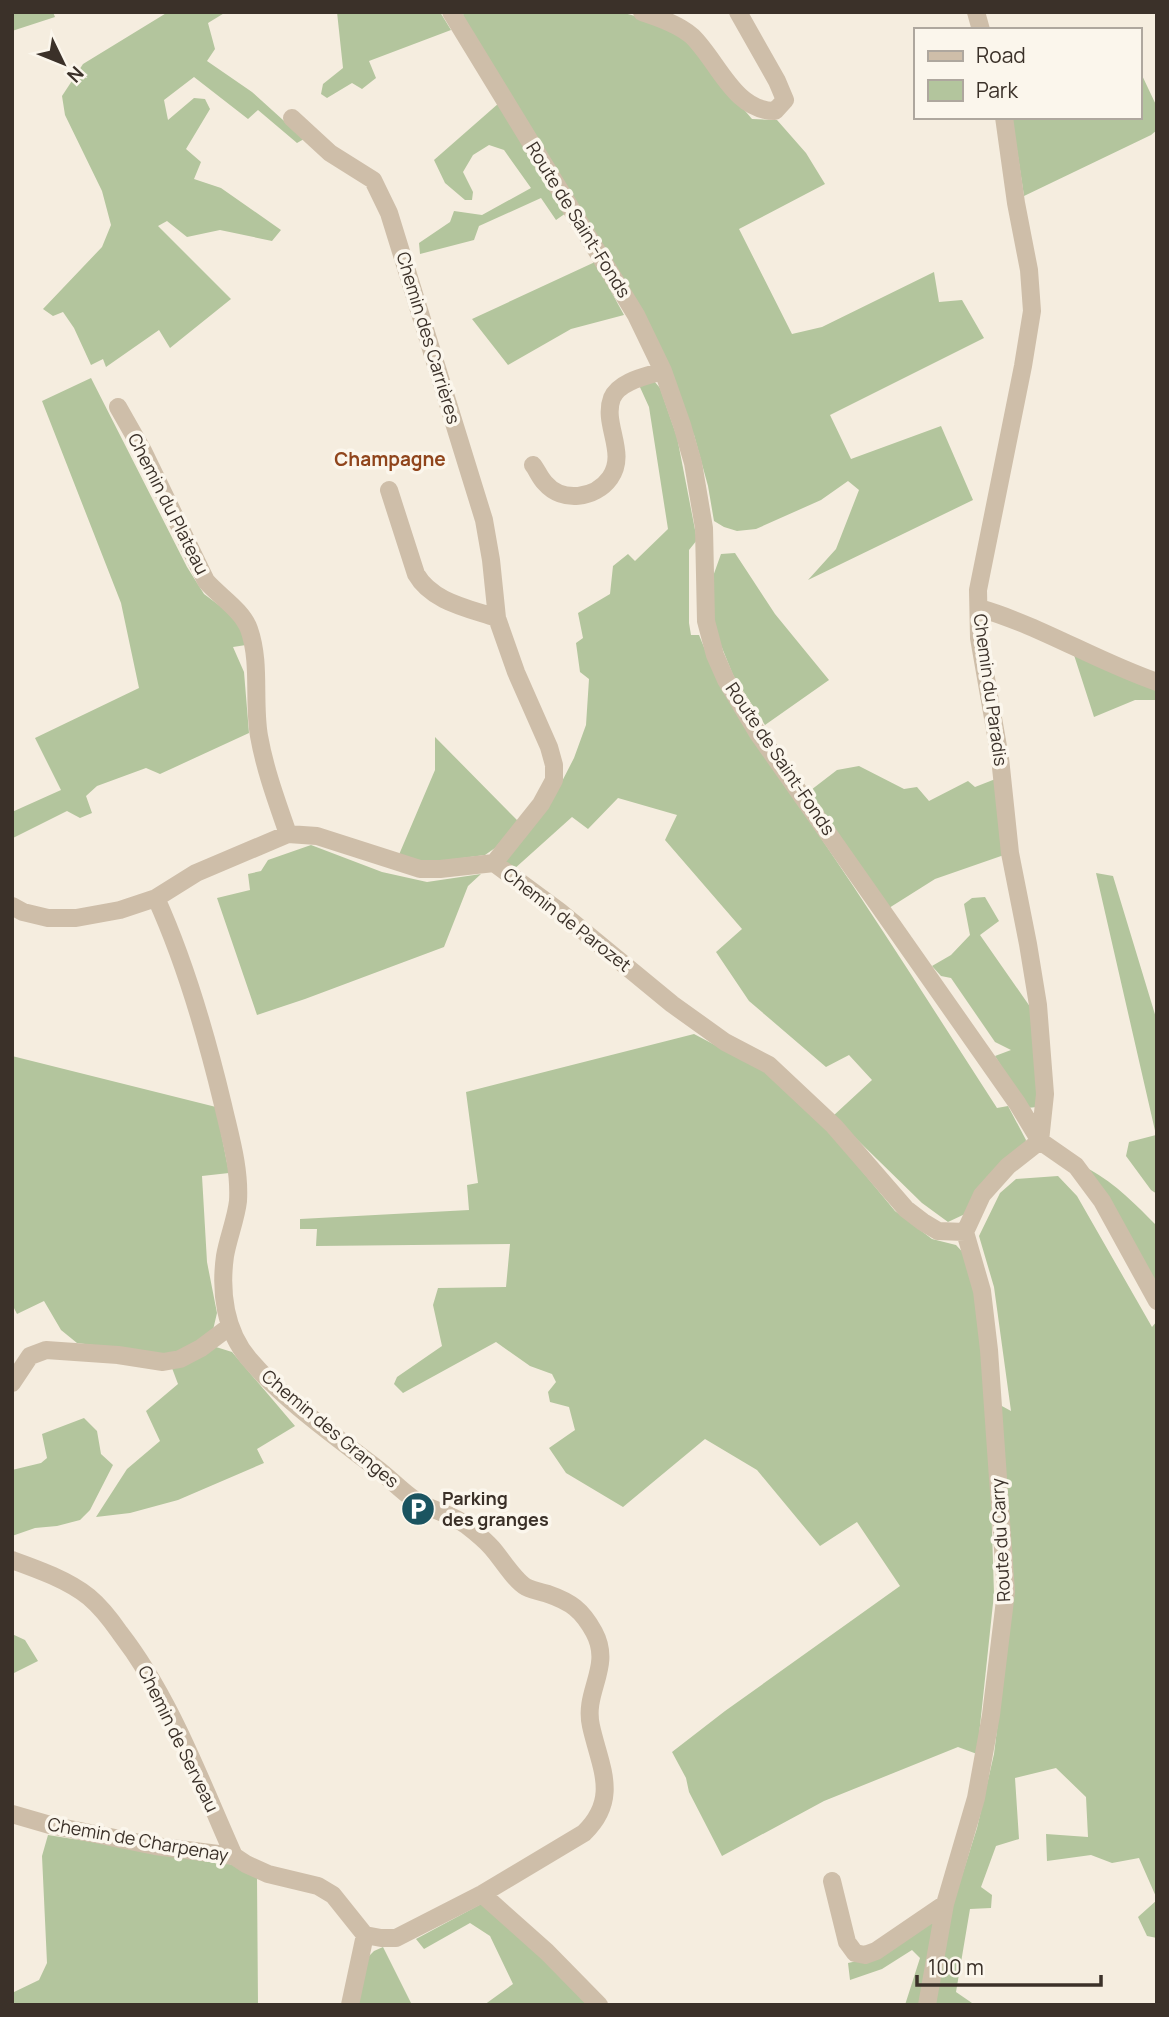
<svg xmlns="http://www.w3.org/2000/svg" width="1169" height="2017" viewBox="0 0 1169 2017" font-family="Manrope,sans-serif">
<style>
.green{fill:#b3c59d}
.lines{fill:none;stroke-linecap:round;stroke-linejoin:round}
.minor{stroke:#cebea9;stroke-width:18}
.labels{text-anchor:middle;stroke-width:7;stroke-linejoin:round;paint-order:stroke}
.street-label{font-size:18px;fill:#3b3129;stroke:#fbf6ec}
.poi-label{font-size:18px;font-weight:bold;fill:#3b3129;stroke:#fbf6ec;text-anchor:start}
.neighbourhood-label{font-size:19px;font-weight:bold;fill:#90451c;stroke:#fbf6ec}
</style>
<rect width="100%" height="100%" fill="#f5eddf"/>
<path class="green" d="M 12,12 L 53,12 L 55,17 L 12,31 Z
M 168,12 L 226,12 L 208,23 L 215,49 L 207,61 L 252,92 L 304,139 L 297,143 L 258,110 L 248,119 L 194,77 L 164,100 L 168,120 L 194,98 L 205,99 L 210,109 L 186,149 L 201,162 L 194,179 L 221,188 L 281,230 L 272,241 L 220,230 L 187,237 L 167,221 L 158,226 L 231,299 L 170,348 L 159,330 L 106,367 L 103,359 L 91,365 L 74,328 L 63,312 L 53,316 L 43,309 L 102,247 L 111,225 L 102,191 L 65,115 L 62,96 L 83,64 Z
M 337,12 L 440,12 L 451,30 L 369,61 L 376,78 L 362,89 L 352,83 L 327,98 L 321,94 L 323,84 L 343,68 Z
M 465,12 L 620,12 L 673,26 L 752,119 L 777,120 L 806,153 L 825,184 L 739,229 L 792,334 L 822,327 L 934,272 L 939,302 L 962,300 L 984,338 L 830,415 L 851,459 L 941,426 L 973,500 L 808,580 L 836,549 L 859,490 L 848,481 L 821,500 L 756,529 L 737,531 L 724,527 L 714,521 L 708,486 L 694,435 L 462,16 Z
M 1139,69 L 1157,107 L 1157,130 L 1151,135 L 1024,196 L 1012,117 L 1139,117 Z
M 499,103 L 566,213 L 556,220 L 541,198 L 479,226 L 474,240 L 420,254 L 419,243 L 450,222 L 454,211 L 482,215 L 531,188 L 504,150 L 489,145 L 473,155 L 463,172 L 473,192 L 472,200 L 465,200 L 445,183 L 434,160 Z
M 595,262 L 624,315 L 571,329 L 508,365 L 472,319 Z
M 91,378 L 187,567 L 204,594 L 240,621 L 246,645 L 233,647 L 244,672 L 249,733 L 160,774 L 146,768 L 97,786 L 86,796 L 92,813 L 80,818 L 67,811 L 13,838 L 12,812 L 61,790 L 35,738 L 139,688 L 121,603 L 42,401 Z
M 654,381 L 660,388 L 677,437 L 697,540 L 689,550 L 689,623 L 691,635 L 699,635 C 728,711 780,777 825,844 C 884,931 940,1020 997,1108 L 1008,1106 L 1026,1140 L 1023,1149 L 965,1214 L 948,1222 L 922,1203 L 833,1116 L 872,1080 L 849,1055 L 826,1067 L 749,1001 L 716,952 L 742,929 L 665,840 L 677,815 L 618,798 L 588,829 L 572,817 L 513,870 L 505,862 L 554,797 L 574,758 L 586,725 L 589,679 L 580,672 L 576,643 L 583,638 L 578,613 L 610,594 L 613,566 L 628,554 L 635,561 L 668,529 L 649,407 L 639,385 Z
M 735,553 L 775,614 L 829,680 L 765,725 L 733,675 L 714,628 L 711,582 L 721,554 Z
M 1074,655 L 1157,688 L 1157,700 L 1135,700 L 1094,717 Z
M 435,737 L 518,821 L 495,848 L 485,855 L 425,863 L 398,857 L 435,770 Z
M 859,766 L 904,789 L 917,787 L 929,801 L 968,781 L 975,787 L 998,778 L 1004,855 L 935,879 L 889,908 L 813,800 L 811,790 L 837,770 Z
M 311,845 L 382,872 L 427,882 L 481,874 L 468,886 L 444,947 L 305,999 L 257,1015 L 217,898 L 250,890 L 248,874 L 261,871 L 268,860 Z
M 1096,873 L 1113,876 L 1157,1021 L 1157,1194 L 1151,1190 L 1126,1156 L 1129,1142 L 1156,1135 Z
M 985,897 L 999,921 L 980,935 L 1033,1011 L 1037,1107 L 1027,1108 L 995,1056 L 1011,1050 L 995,1042 L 951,978 L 941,976 L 932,966 L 951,955 L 970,935 L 964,904 L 972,898 Z
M 694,1034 L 764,1071 L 828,1130 L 895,1211 L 932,1239 L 956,1245 L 968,1258 L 979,1304 L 990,1466 L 994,1594 L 977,1754 L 958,1747 L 824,1801 L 722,1856 L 689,1792 L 686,1778 L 672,1752 L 725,1711 L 900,1586 L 857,1522 L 820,1546 L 757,1470 L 705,1439 L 623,1507 L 566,1473 L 549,1448 L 575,1430 L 569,1407 L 550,1402 L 548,1392 L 556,1382 L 552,1374 L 530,1366 L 496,1342 L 403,1393 L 394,1384 L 397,1377 L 442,1346 L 433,1305 L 438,1288 L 506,1287 L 510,1244 L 316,1246 L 317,1229 L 300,1229 L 300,1219 L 469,1210 L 467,1185 L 478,1183 L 466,1092 Z
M 12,1056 L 216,1107 L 229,1173 L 202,1176 L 207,1262 L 217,1313 L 213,1330 L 185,1349 L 172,1355 L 77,1343 L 61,1330 L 44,1301 L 17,1314 L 12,1304 Z
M 1089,1169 C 1116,1184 1136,1205 1157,1226 L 1157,1287 Z
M 1058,1176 L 1077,1196 L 1152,1327 L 1157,1321 L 1157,1899 L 1139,1858 L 1112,1863 L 1091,1855 L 1047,1861 L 1046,1834 L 1088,1837 L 1086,1797 L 1056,1768 L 1015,1778 L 1019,1839 L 996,1846 L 981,1887 L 992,1895 L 991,1908 L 970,1909 L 956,1992 L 972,2003 L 1000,2005 L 934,2005 L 954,1901 L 977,1828 L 994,1754 L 1013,1599 L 1000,1405 L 1011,1411 L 994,1287 L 979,1236 L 1000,1193 L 1016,1179 Z
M 216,1347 L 232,1352 L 295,1426 L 257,1449 L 264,1463 L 178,1500 L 130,1513 L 96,1517 L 127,1469 L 160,1441 L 146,1411 L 178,1384 L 172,1368 Z
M 84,1418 L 97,1431 L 101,1454 L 113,1465 L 90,1510 L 80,1520 L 57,1526 L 35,1528 L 12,1536 L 12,1470 L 41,1463 L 47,1458 L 42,1434 Z
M 12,1634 L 25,1640 L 38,1661 L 12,1674 Z
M 48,1835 L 235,1865 L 257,1878 L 258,2005 L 12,2005 L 12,1993 L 39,1980 L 47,1963 L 42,1856 Z
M 1157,1900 L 1157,1938 L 1147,1936 L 1138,1917 Z
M 483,1903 L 592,2005 L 484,2005 L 513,1984 L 490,1936 L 470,1923 L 424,1949 L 416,1939 Z
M 935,1917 L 923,2005 L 905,2005 L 920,1958 L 912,1950 L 882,1969 L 850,1980 L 848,1963 L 880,1956 Z
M 383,1947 L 412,2005 L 356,2005 L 365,1960 L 374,1951 Z"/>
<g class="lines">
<path class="minor" d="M 451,12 L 636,315 L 663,371 L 682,425 L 693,463 L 704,528 L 706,621 L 715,655 L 726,680 L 757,732 L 1017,1103 L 1040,1141 L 1076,1166 L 1102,1201 L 1157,1301
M 642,12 C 659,18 678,24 692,36 C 718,61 734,111 775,111 L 785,100 L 777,81 L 738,12
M 976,12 L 981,30
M 292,118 L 330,153 L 373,180 L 389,213 L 484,520 L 491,560 L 497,618 L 516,672 L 549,747 L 554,765 L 554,780 L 541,804 L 494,863
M 118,407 L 143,451 L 206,581 C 219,596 242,610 249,629 C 261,663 253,701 259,736 C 265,770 277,802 288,834
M 533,465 C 537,470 540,478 545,483 C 562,503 595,499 610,478 C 628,453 602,424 612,398 C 619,381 647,376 663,371
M 389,490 L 416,574 C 432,602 468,608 497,618
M 979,608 C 1041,626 1096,661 1157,682
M 156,898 C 186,964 206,1034 223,1105 C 230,1136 240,1168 238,1201 C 236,1219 228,1238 225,1256 C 220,1292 225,1331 249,1359 C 285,1401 332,1434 375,1467 C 389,1477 401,1491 415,1500 C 431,1510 451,1514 466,1525 C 475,1532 485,1540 492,1548 C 501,1558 514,1580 526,1587 C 532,1590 541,1592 548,1594 C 571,1602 582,1610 594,1632 C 613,1667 583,1691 591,1726 C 600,1767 620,1798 584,1833 L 482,1894 L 396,1938 L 381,1938 L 365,1935
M 12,906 L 23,912 L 48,918 L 76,918 L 120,910 L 156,898 L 196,873 L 288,834 L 317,836 L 420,869 L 440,869 L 494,863 L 559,911 L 672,1004 L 725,1042 L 769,1065 L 834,1126 L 906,1209 L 923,1222 L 938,1231 L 965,1232
M 12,1383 L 30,1356 L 46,1350 L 118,1355 L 163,1362 L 180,1359 L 201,1348 L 229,1327
M 12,1560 C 37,1569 68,1580 89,1597 C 101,1607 111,1620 120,1633 C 171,1699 200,1780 234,1856
M 12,1814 L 50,1825 L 155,1846 L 234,1856 L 246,1864 L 268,1874 L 318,1886 L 333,1895 L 365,1935
M 832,1881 L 847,1942 L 855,1953 L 865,1955 L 876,1951 L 945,1904
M 482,1894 L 547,1952 L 599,2005
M 350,2005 L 365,1935
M 927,2005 L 945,1904 L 976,1798 L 991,1715 L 1006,1592 L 989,1350 L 982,1291 L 965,1232 L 982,1195 L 1008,1166 L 1040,1141 L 1045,1094 L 1038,1005 L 1028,944 L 1010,853 L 1000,758 L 979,638 L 978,590 L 1023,366 L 1032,311 L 1029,270 L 1016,203 L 1004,117"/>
</g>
<defs>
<g id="parking-disc" transform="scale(1.75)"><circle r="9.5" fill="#1b5460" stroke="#fbf6ec"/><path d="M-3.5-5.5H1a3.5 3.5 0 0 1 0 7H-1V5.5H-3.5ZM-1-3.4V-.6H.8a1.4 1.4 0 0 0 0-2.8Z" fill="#fff"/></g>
</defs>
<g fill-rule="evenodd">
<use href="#parking-disc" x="418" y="1509"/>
</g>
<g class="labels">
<g class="street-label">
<text transform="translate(578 220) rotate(58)" y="6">Route de Saint-Fonds</text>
<text transform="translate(428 338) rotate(73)" y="6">Chemin des Carrières</text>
<text transform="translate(168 504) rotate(63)" y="6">Chemin du Plateau</text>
<text transform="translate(990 690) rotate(82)" y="6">Chemin du Paradis</text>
<text transform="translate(780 759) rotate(56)" y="6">Route de Saint-Fonds</text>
<text transform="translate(567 920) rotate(38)" y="6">Chemin de Parozet</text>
<text transform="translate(330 1429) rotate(40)" y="6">Chemin des Granges</text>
<text transform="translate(1001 1540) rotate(-93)" y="6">Route du Carry</text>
<text transform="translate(178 1739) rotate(64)" y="6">Chemin de Serveau</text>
<text transform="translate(138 1840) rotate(10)" y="6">Chemin de Charpenay</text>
</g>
<g class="poi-label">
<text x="442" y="1505">Parking<tspan x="442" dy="21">des granges</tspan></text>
</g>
<g class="neighbourhood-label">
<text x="390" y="466">Champagne</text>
</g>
</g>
<rect width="1169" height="2017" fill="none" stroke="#3b3129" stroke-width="28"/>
<rect x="914" y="28" width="228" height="91" fill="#fbf6ec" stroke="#aea79e" stroke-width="2"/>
<rect x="928" y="51" width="35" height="10" fill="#cebea9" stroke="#aea79e" stroke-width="2"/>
<text x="976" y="63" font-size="21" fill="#3b3129">Road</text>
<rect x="928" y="80" width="35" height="21" fill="#b3c59d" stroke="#aea79e" stroke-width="2"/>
<text x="976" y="98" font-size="21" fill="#3b3129">Park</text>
<g transform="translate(63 63) rotate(133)" stroke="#fbf6ec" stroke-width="5" paint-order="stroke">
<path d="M0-5L12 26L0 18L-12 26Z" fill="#3b3129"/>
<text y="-10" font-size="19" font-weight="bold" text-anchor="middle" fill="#3b3129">N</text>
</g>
<path d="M917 1975v10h184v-10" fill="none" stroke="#3b3129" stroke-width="3.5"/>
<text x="928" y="1975" font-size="21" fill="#3b3129" stroke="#fbf6ec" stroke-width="5" paint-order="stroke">100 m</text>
</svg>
